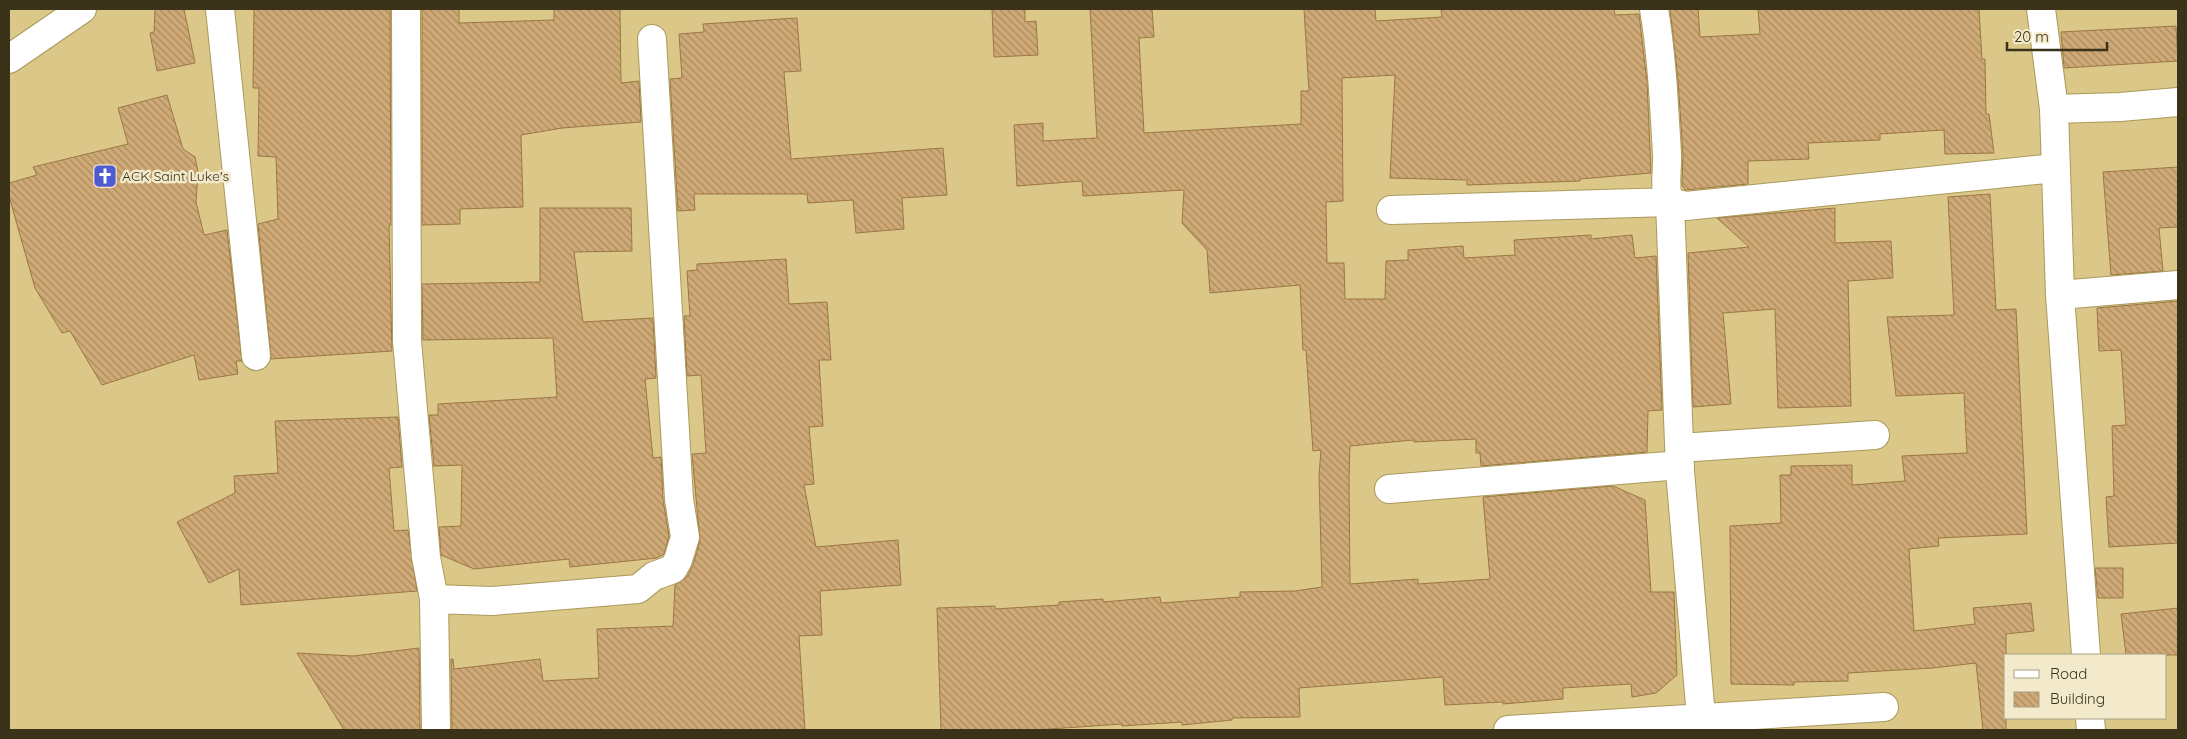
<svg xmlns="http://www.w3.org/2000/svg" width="2187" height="739" viewBox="0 0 2187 739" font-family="Quicksand,sans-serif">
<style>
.building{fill:url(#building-back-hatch);stroke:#9c7743}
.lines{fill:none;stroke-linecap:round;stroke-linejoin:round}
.minor-casing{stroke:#aa995b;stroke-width:30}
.tertiary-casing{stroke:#aa995b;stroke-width:30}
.minor{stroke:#fff;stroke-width:28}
.tertiary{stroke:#fff;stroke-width:28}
.labels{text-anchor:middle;stroke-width:5;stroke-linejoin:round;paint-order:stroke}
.poi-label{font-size:14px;fill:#3a3219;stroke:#f2eaca;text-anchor:start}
</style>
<defs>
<pattern id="building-back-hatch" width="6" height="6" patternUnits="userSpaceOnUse" patternTransform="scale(1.25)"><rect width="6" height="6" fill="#cfa976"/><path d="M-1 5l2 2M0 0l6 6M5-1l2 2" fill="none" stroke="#a98a60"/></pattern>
</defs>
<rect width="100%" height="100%" fill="#dbc889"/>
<path class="building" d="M 155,9 L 184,9 L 195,63 L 157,71 L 150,33 L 154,32 Z
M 254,9 L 390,9 L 391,225 L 389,225 L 392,351 L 271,359 L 258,224 L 278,219 L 276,157 L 258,156 L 259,88 L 253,88 Z
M 422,9 L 459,9 L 459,23 L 554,20 L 554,9 L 620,9 L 621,83 L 639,81 L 641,122 L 562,128 L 521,135 L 523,207 L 460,209 L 460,224 L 422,225 Z
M 992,9 L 1025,9 L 1025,22 L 1036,21 L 1038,55 L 994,57 Z
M 1090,9 L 1152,9 L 1154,37 L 1139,38 L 1144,133 L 1301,124 L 1301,91 L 1309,91 L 1304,9 L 1375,9 L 1376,21 L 1442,17 L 1441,9 L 1614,9 L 1615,15 L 1639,14 L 1647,82 L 1651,173 L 1580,179 L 1580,181 L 1467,185 L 1467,180 L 1390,178 L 1395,75 L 1342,78 L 1343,201 L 1326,202 L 1327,263 L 1344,263 L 1345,299 L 1385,299 L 1386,261 L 1408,260 L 1408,250 L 1463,246 L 1464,258 L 1515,255 L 1514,240 L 1591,235 L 1591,239 L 1632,235 L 1635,258 L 1656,256 L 1662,410 L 1648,411 L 1647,452 L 1481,466 L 1480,453 L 1476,453 L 1476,439 L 1414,442 L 1413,440 L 1350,446 L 1349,478 L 1350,584 L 1418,579 L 1418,584 L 1490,579 L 1483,497 L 1613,486 L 1645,500 L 1651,592 L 1674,592 L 1677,675 L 1656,693 L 1632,697 L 1631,684 L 1563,688 L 1563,699 L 1503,704 L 1503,702 L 1445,705 L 1443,677 L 1299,688 L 1300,717 L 1232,718 L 1232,720 L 1182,725 L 1182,722 L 1122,726 L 1122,724 L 1036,730 L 941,730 L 937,608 L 995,606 L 995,609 L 1059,605 L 1059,602 L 1103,599 L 1103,602 L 1160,597 L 1161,603 L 1240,597 L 1240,592 L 1295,591 L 1322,587 L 1319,476 L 1321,450 L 1313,451 L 1306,350 L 1303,350 L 1300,285 L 1210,293 L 1207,250 L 1182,223 L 1184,190 L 1083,196 L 1082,181 L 1017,186 L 1014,125 L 1043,123 L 1043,141 L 1097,138 Z
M 1670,9 L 1698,9 L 1700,37 L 1760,34 L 1758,9 L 1979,9 L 1982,59 L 1985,59 L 1986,114 L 1989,114 L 1994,153 L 1945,154 L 1944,130 L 1880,134 L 1880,140 L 1808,143 L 1809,159 L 1748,161 L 1748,184 L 1685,190 L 1682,185 L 1683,154 L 1678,80 Z
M 797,18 L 801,71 L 784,72 L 791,159 L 943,148 L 947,195 L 902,198 L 904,229 L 856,233 L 853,200 L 808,203 L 807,194 L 694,194 L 695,210 L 678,211 L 670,79 L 682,78 L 679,34 L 704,32 L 703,24 Z
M 2176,26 L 2178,61 L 2064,68 L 2061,32 Z
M 167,95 L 183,149 L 195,157 L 198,172 L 196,202 L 204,235 L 227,230 L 242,361 L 236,361 L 238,374 L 199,380 L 194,355 L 102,385 L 70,331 L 62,333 L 35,288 L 9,196 L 9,183 L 37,175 L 33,167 L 128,144 L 118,108 Z
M 2178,167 L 2178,227 L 2159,228 L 2163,271 L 2111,275 L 2103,172 Z
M 1990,194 L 1996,310 L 2016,309 L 2027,534 L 1938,538 L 1939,546 L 1909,549 L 1914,631 L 1975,624 L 1973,608 L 2031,603 L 2034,631 L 2006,634 L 2006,730 L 1983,730 L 1976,663 L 1933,668 L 1848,673 L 1848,681 L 1794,682 L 1794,685 L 1731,684 L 1730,526 L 1781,523 L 1780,475 L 1791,475 L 1791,466 L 1852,465 L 1852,485 L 1905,481 L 1902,456 L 1967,453 L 1964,393 L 1896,396 L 1887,317 L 1954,315 L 1948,197 Z
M 540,208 L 631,208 L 632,251 L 574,252 L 583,322 L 653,318 L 656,378 L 645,379 L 653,458 L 661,457 L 663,500 L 669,536 L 664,554 L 657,558 L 570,567 L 569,559 L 474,569 L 441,555 L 439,527 L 461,526 L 462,465 L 434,466 L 429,415 L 438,415 L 438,404 L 557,397 L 553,338 L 423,340 L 422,284 L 540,282 Z
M 1835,208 L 1835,243 L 1891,241 L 1893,278 L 1848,281 L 1851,406 L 1778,408 L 1775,309 L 1723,313 L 1731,404 L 1693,407 L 1688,253 L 1749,247 L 1717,218 Z
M 786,259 L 789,304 L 827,302 L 831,360 L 819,360 L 823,426 L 809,427 L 814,484 L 804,485 L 816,547 L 898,540 L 901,585 L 820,591 L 822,635 L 799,636 L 805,730 L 452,730 L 451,659 L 453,659 L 454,669 L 540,659 L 543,681 L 599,678 L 597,629 L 673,626 L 675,585 L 687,577 L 693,565 L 700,541 L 692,454 L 706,453 L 701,375 L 687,376 L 684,316 L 690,316 L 687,271 L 697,270 L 697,264 Z
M 2178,301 L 2178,543 L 2109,547 L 2106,497 L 2114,496 L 2112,426 L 2126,425 L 2121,350 L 2099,351 L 2097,308 Z
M 398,417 L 402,467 L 389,468 L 394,531 L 408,530 L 417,591 L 241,605 L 239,569 L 209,583 L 177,522 L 235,493 L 234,476 L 278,473 L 275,421 Z
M 2095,568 L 2123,568 L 2123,598 L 2098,598 Z
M 2178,608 L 2178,655 L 2126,655 L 2121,614 Z
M 419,648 L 420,730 L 344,730 L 297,653 L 353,656 Z"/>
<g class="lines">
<g class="minor-casing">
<path id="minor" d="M 220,9 L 256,356
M 406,9 L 407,341 L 426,557 L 434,599 L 492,601 L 638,589 L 654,576 L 673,569 L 678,560 L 685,537 L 679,499 L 652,39
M 1654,9 C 1662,57 1664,105 1667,154 C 1668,168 1663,190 1670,202 L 1680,471 L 1701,717
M 2041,9 L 2054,109 L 2060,295 L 2086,655
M 2054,109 L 2120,107 L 2178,102
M 1391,210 L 1670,202 L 1686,206 L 2055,168
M 2060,295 L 2178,285
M 1680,448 L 1875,435
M 1389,489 L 1680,465
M 434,599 L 436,730
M 2090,718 L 2091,730
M 1508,730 L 1884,707"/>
</g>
<g class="tertiary-casing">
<path id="tertiary" d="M 9,59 L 82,9"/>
</g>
<use href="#minor" class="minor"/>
<use href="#tertiary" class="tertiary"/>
</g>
<defs>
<g id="church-square" transform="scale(1.25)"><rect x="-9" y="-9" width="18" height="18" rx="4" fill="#4f5bd1" stroke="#f2eaca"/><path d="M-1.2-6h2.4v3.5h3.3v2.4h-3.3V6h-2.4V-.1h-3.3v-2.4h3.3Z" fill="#fff"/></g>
</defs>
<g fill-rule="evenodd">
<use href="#church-square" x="105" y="176"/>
</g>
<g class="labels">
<g class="poi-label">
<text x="122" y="181">ACK Saint Luke's</text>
</g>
</g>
<rect width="2187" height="739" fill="none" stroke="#3a3219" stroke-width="20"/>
<rect x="2004" y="654" width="162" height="65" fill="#f2eaca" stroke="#a8a083"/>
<rect x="2014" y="670" width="25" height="8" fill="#ffffff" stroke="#a8a083"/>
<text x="2050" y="679" font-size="15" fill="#3a3219">Road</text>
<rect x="2014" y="692" width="25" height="15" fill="url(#building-back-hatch)" stroke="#a8a083"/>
<text x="2050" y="704" font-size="15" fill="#3a3219">Building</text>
<path d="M2007 42v8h100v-8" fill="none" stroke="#3a3219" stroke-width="2.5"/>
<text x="2014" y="42" font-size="15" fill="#3a3219" stroke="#f2eaca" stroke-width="4" paint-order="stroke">20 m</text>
</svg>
